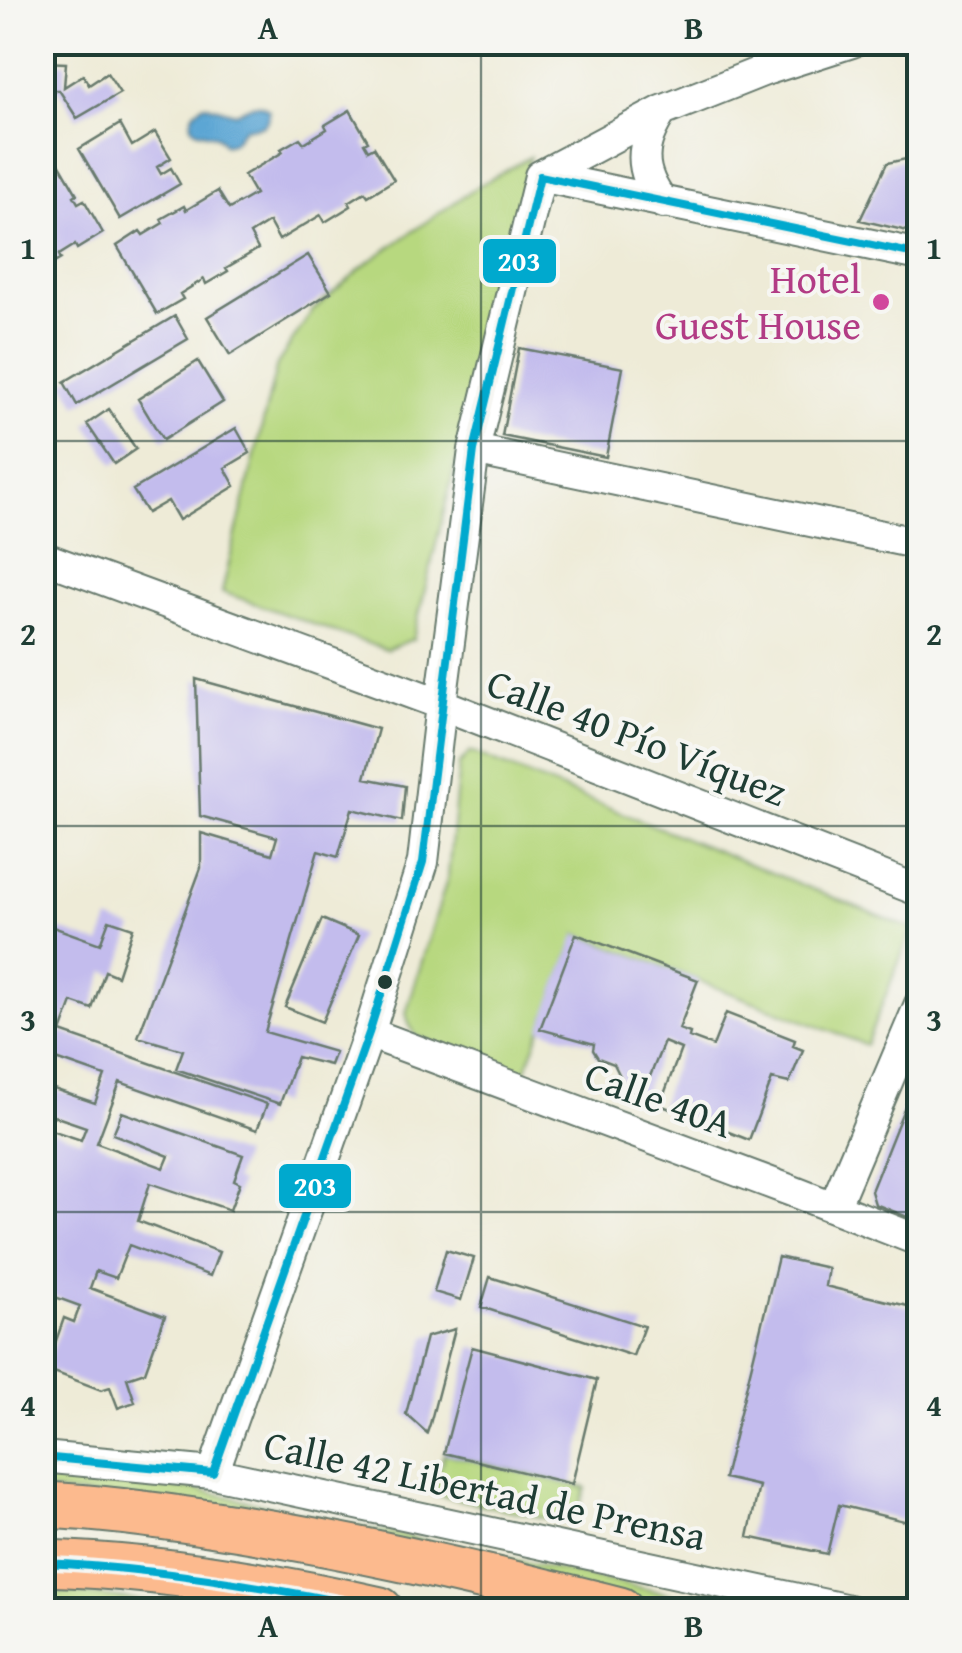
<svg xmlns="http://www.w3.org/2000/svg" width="962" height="1653" viewBox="0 0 962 1653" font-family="'Gentium Book Plus',serif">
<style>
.green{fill:#b7d87f;stroke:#6b8a5a;stroke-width:2.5}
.water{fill:#5ca6d4;stroke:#3e7284;stroke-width:2.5}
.building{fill:#c3bced}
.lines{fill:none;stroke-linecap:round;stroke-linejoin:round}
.minor-casing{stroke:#677a6d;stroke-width:34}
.highway-casing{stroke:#677a6d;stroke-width:49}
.minor{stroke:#fff;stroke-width:30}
.highway{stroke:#fcba8e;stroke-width:45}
.bus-1-casing{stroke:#f6f6f2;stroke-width:15}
.bus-1{stroke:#00a9ce;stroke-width:8}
.grid{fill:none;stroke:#1f3d34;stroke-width:2.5;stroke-opacity:0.55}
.hotel-dot{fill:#d1479c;stroke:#f6f6f2;stroke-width:4}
.bus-dot{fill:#1f3d34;stroke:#f6f6f2;stroke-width:4}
.labels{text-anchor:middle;stroke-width:8;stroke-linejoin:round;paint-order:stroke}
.hotel-label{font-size:40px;fill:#b23c85;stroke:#f6f6f2;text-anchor:end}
.street-label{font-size:40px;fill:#1f3d34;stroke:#f6f6f2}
.line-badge{stroke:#f6f6f2;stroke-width:4}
.badge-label{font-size:28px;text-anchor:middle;font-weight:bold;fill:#fff}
.neatline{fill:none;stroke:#1f3d34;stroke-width:4}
.grid-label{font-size:32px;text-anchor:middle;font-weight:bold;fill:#1f3d34}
</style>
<rect width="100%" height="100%" fill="#f6f6f2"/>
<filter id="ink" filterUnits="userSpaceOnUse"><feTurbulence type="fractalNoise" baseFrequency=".01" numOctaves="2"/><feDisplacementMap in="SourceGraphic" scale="20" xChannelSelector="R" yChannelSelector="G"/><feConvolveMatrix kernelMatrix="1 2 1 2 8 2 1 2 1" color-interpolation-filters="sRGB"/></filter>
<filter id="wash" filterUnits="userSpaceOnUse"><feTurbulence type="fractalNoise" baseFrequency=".0048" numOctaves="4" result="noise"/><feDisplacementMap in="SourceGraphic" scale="40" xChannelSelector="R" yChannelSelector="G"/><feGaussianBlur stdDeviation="2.25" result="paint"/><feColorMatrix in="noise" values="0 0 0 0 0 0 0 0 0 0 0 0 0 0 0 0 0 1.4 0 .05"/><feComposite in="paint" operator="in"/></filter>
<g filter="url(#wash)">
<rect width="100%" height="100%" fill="#eeebd7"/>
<path class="green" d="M 530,157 L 413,639 L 386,650 L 222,592 L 277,364 L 313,310 L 366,264 L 478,186 Z
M 470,752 L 912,929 L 866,1045 L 577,934 L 523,1077 L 416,1036 L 409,1024 L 406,1013 L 448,876 L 459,765 Z
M 444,1453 L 586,1488 L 573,1524 L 433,1494 Z
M 42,1475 L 112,1479 L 194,1489 L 741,1610 L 678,1610 L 300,1525 L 43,1490 Z
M 42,1591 L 76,1593 L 221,1610 L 43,1610 Z"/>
<path class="water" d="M 204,104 L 235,113 C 248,108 256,98 269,110 C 269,126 261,128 246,127 C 236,134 237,146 223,144 C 221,141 220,138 217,137 C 208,130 188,136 192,118 C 194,110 198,109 204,104 Z"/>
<g id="blocks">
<path class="building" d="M 42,62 L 66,63 L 64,87 L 83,75 L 89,85 L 107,73 L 120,93 L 77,118 L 59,90 L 42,90 Z
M 42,110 L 54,130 L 42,138 Z
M 350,110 L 368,141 L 364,143 L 368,150 L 374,147 L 394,180 L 368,196 L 365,192 L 349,202 L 351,206 L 325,222 L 321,215 L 279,240 L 269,222 L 250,234 L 258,249 L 226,268 L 228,271 L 206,284 L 204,279 L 180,294 L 183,299 L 157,314 L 117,246 L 140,231 L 143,235 L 163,223 L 161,219 L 184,206 L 186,210 L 218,191 L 229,209 L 255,194 L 244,175 L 283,152 L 281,149 L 300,138 L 304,143 L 327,129 L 325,125 Z
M 120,124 L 132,146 L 155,132 L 171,158 L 157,167 L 161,174 L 171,168 L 180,184 L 120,219 L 79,149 Z
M 920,156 L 920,234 L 860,220 L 887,163 Z
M 59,163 L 77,194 L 74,196 L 78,203 L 84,200 L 103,233 L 77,249 L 75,245 L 59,255 L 61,259 L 42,270 L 42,173 Z
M 308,255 L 331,292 L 230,355 L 207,317 Z
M 175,316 L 188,339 L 77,405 L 64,382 Z
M 519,348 L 623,368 L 606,457 L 502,436 Z
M 198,361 L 223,402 L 163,440 L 138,399 Z
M 109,409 L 136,449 L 114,464 L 87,424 Z
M 236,428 L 250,453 L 225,468 L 235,486 L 179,520 L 168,501 L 147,513 L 133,490 Z
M 196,679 L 378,729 L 365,778 L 405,786 L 402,821 L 352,809 L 338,857 L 318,851 L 265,1032 L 335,1052 L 330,1065 L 297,1057 L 280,1104 L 176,1069 L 183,1050 L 138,1037 L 201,868 L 201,833 L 272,854 L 277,837 L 200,816 Z
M 322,919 L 359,935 L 322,1022 L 285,1007 Z
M 109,920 L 133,928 L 117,976 L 105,971 L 92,1009 L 72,1002 L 61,1032 L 267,1104 L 257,1130 L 120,1082 L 97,1143 L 164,1168 L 169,1156 L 113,1134 L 122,1112 L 243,1155 L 234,1180 L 240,1183 L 230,1210 L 150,1183 L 138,1221 L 219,1252 L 210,1276 L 129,1245 L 116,1278 L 96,1271 L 90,1288 L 165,1316 L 145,1372 L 127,1378 L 135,1402 L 118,1408 L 110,1387 L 101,1390 L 46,1369 L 64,1318 L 74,1322 L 80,1306 L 47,1294 L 42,1305 L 42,1127 L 81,1140 L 86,1127 L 42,1112 L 42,1085 L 95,1103 L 105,1076 L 42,1054 L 42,923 L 100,944 Z
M 576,934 L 698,980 L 679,1029 L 690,1033 L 689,1037 L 713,1046 L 726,1013 L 795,1040 L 793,1046 L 803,1050 L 789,1083 L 772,1079 L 749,1140 L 660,1105 L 681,1049 L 664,1042 L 642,1096 L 627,1090 L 614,1064 L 598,1058 L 593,1050 L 594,1044 L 540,1029 Z
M 915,1081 L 920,1083 L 920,1222 L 875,1204 L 871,1191 Z
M 446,1250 L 474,1258 L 461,1300 L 434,1292 Z
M 778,1257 L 828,1268 L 825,1286 L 920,1309 L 920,1525 L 839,1505 L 827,1554 L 748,1537 L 759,1486 L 724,1478 Z
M 490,1277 L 644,1326 L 633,1356 L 481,1307 Z
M 455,1329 L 430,1424 L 427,1433 L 406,1414 L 426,1337 Z
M 472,1347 L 597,1380 L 572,1484 L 444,1453 Z"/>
</g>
</g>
<g filter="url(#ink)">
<use href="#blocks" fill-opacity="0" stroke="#677a6d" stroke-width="2.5"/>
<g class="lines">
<g class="minor-casing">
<path id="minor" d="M 662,111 C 639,145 638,170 663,203
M 540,176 L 920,255
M 540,176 L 662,111 L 765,70 L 852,42
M 474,450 L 920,544
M 42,557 L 441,704 L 920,891
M 369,1033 L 792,1191 L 920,1241
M 834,1207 L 920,1004
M 42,1457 L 213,1473 L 849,1610
M 213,1473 L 369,1033 L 423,862 L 441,704 L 474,450 L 540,176"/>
</g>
<g class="highway-casing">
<path id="highway" d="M 42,1505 C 98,1507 154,1515 209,1523 C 348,1544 483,1576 620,1610
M 42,1563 C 156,1566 270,1585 380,1610"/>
</g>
<use href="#minor" class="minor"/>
<use href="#highway" class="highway"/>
<g class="bus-1-casing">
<path id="bus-1" d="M 42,1457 L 213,1473 L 369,1033 L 423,862 L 474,450 L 540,176 L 920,255
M 42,1563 C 157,1568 268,1586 380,1610"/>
</g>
<use href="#bus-1" class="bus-1"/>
</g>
</g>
<path class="grid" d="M 481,42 L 481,1610M 42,441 L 920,441M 42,826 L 920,826M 42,1212 L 920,1212"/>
<circle class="hotel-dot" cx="881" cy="302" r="10"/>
<circle class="bus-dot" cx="385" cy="982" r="9"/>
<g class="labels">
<g class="hotel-label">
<text x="861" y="293">Hotel<tspan x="861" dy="46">Guest House</tspan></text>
</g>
<g class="street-label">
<text transform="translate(637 737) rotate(21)" y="14">Calle 40 Pío Víquez</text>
<text transform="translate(659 1099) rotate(20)" y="14">Calle 40A</text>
<text transform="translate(485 1490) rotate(12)" y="14">Calle 42 Libertad de Prensa</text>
</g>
</g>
<g class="line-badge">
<rect x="481" y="237" width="77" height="48" rx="10" fill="#00a9ce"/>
<rect x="277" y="1162" width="76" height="48" rx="10" fill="#00a9ce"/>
</g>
<g class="badge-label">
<text x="519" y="271">203</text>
<text x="315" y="1196">203</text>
</g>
<rect width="962" height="1653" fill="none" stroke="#f6f6f2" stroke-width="110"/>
<rect x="55" y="55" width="852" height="1543" class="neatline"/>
<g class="grid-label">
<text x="268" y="39">A</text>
<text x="694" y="39">B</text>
<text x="28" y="259">1</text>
<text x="934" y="259">1</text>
<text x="28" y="645">2</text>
<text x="934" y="645">2</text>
<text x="28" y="1031">3</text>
<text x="934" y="1031">3</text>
<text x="28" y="1416">4</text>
<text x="934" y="1416">4</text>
<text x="268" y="1637">A</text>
<text x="694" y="1637">B</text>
</g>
</svg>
